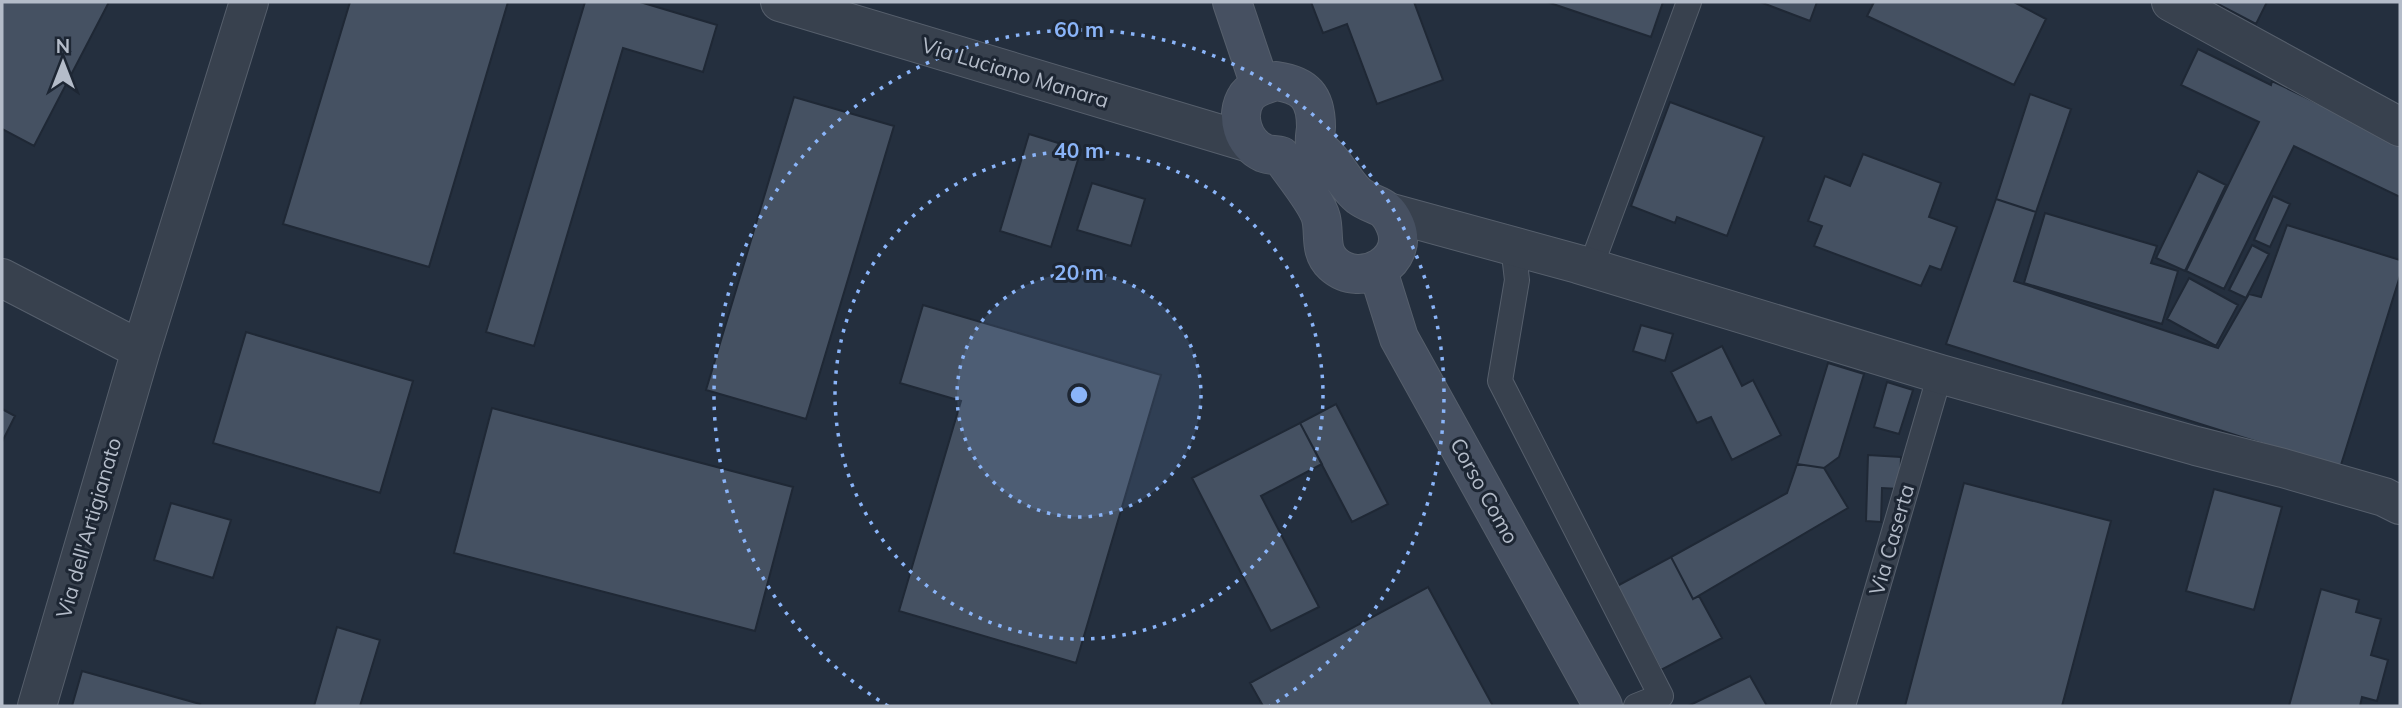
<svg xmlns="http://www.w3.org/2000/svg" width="2402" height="708" viewBox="0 0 2402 708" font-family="Mulish,sans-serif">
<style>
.building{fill:#455162;stroke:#1f2835;stroke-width:2}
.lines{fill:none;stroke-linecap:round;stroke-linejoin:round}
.service-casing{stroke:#565f6c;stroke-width:26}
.minor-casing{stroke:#565f6c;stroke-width:40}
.secondary-casing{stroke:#565f6c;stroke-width:40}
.service{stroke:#38414e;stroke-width:24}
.minor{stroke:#38414e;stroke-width:38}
.secondary{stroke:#465061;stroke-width:38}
.ring{fill:none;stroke:#8ab4f8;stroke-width:3.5;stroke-dasharray:3.5 7}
.labels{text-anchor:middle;stroke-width:6;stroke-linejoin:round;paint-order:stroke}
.street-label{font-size:21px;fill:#b4bcc9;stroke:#1d2633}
.centre{fill:#8ab4f8;stroke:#1d2633;stroke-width:3.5}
.ring-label{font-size:21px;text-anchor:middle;font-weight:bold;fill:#8ab4f8;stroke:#1d2633;stroke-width:6;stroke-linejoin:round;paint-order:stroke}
</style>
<rect width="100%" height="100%" fill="#242f3e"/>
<path class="building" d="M 2,2 L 109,2 L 34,146 L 2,129 Z
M 350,2 L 508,2 L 429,267 L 283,224 Z
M 585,2 L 640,2 L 717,25 L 703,72 L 623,48 L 534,346 L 486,332 Z
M 1311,2 L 1414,2 L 1443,80 L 1377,104 L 1347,24 L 1323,33 Z
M 1547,2 L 1663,2 L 1651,37 Z
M 1760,2 L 1817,2 L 1810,21 Z
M 1874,2 L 2014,2 L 2046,19 L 2014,85 L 1867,16 Z
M 2214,2 L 2267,2 L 2256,24 Z
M 2198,49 L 2271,85 L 2272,81 L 2400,143 L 2400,197 L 2294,146 L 2224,289 L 2186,271 L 2259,122 L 2181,85 Z
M 2030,94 L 2071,109 L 2036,212 L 1996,199 Z
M 794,97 L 894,126 L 806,419 L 706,390 Z
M 1670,102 L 1764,137 L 1727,236 L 1677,217 L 1675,223 L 1631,206 Z
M 1029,134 L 1081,150 L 1051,247 L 1000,231 Z
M 1863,154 L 1941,183 L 1929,217 L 1957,227 L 1941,270 L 1930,266 L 1921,286 L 1814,246 L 1822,226 L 1808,221 L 1825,176 L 1850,186 Z
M 2198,171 L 2226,185 L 2185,271 L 2156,258 Z
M 1092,183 L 1145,199 L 1131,246 L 1077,230 Z
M 2273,196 L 2290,204 L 2270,247 L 2254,240 Z
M 1996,199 L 2036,212 L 2014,281 L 2218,348 L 2249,294 L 2261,297 L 2287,225 L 2400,260 L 2400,276 L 2340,468 L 1946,344 Z
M 2045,213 L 2157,246 L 2151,263 L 2178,271 L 2162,324 L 2024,283 Z
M 2252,245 L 2269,254 L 2246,298 L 2229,290 Z
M 2189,278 L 2238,305 L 2216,346 L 2167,319 Z
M 923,305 L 1161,375 L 1076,663 L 899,611 L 961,401 L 900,383 Z
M 1641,325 L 1673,334 L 1665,361 L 1633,351 Z
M 246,332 L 413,381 L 380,493 L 213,443 Z
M 1722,346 L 1742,386 L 1753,380 L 1781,435 L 1732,460 L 1711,417 L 1697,423 L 1671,372 Z
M 1828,363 L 1864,374 L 1839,457 L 1824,468 L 1797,464 Z
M 1887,382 L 1913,390 L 1899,434 L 1874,427 Z
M 1336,404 L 1388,504 L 1352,522 L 1300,423 Z
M 492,408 L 793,487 L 755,631 L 454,553 Z
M 2,409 L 15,416 L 2,442 Z
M 1300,423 L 1322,464 L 1261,496 L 1319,607 L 1271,631 L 1192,478 Z
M 1868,455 L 1901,457 L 1900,489 L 1882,488 L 1881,522 L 1866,521 Z
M 1797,464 L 1824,468 L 1848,508 L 1693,599 L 1671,557 L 1787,493 Z
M 1964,483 L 2111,521 L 2062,706 L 1905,706 Z
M 2214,489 L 2282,507 L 2254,610 L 2186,591 Z
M 171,503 L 231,520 L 213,578 L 154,560 Z
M 1671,557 L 1693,599 L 1699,596 L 1722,638 L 1661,670 L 1617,586 Z
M 1428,587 L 1493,706 L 1263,706 L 1250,683 Z
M 2321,589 L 2359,600 L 2356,612 L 2381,619 L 2371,655 L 2388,660 L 2377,701 L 2362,697 L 2360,706 L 2289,706 Z
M 337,627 L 380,640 L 360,706 L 314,706 Z
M 82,671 L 200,704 L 199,706 L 72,706 Z
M 1750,676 L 1767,706 L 1688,706 Z"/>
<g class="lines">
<g class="service-casing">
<path id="service" d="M 1513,246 L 1517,280 L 1500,381 L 1661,696 L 1636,706
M 1590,269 L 1689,2
M 1843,706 L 1940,374"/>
</g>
<g class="minor-casing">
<path id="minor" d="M 780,2 L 1250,143
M 2171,2 L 2400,127
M 1388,212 L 1578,264 L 1940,374 L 2196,446 L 2283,468 L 2384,497 L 2400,505
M 2,278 L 141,350
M 37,706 L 141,350 L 249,2"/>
</g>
<g class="secondary-casing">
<path id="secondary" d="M 1232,2 L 1260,85
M 1276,81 C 1305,85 1316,97 1316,127 C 1316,131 1314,138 1315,143 C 1317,148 1325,154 1329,159 C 1338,169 1349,189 1359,196 C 1375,208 1385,202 1395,225 C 1411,261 1361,290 1333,264 C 1319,251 1325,234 1321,218 C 1317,202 1291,171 1281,156 C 1276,155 1269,155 1264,153 C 1243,144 1234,115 1247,96 C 1254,87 1266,84 1276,81 Z
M 1378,271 L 1399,338 L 1603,706"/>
</g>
<use href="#service" class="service"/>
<use href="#minor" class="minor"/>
<use href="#secondary" class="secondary"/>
</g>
<circle cx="1079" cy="395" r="122" fill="#8ab4f8" fill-opacity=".12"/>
<g class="ring">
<circle cx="1079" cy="395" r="122"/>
<circle cx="1079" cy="395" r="244"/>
<path d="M888 706A365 365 0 1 1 1270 706"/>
</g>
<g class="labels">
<g class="street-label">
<text transform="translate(1015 73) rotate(17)" y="7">Via Luciano Manara</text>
<text transform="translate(1484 491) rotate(61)" y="7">Corso Como</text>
<text transform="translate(89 528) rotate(-74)" y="7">Via dell'Artigianato</text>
<text transform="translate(1892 540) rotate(-74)" y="7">Via Caserta</text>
</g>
</g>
<circle cx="1079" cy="395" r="10" class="centre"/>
<g class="ring-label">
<text x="1079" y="37">60 m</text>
<text x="1079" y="158">40 m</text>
<text x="1079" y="280">20 m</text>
</g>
<rect width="2402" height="708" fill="none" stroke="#b4bcc9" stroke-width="7"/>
<g transform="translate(63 63)" stroke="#1d2633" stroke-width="5" paint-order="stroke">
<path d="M0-5L12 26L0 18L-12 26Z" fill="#b4bcc9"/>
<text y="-10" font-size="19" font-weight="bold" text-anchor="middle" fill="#b4bcc9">N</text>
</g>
</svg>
